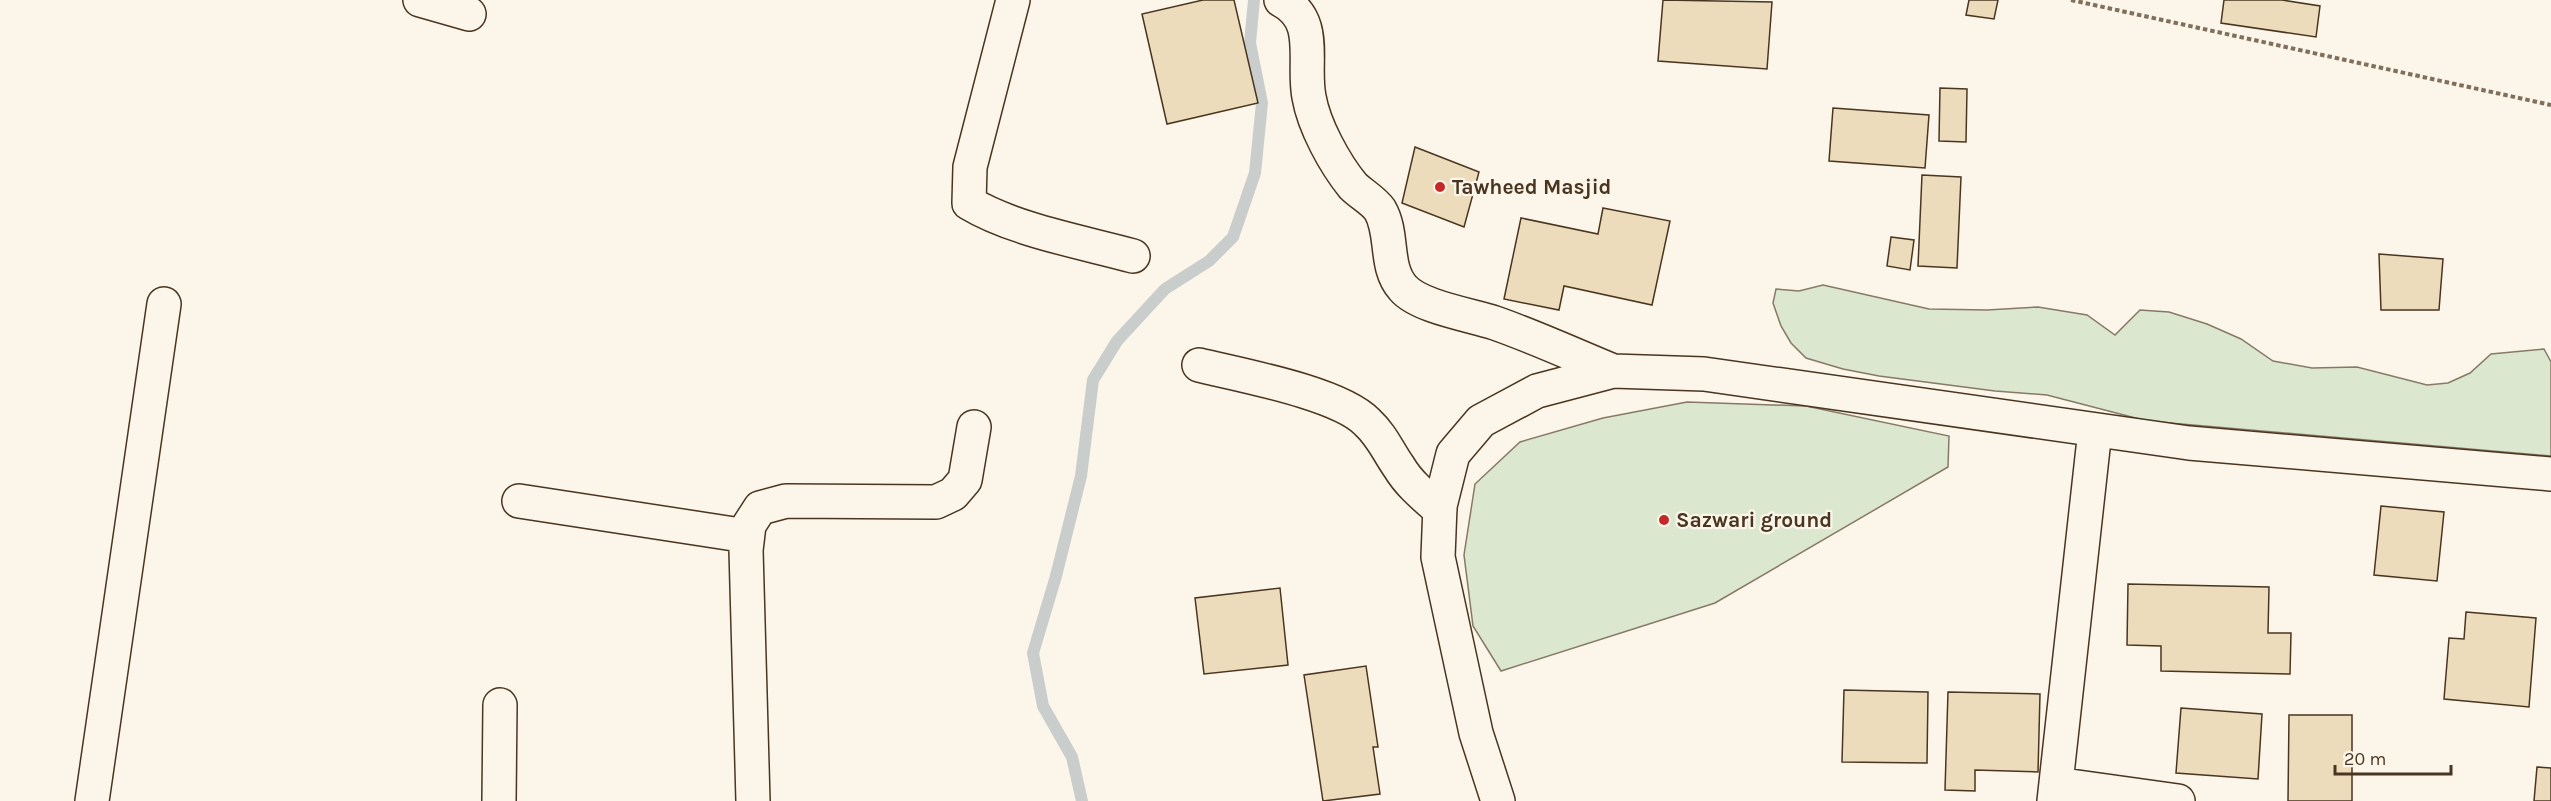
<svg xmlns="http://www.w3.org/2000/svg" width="2551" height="801" viewBox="0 0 2551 801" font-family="Karla,sans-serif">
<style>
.green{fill:#dce7d0;stroke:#887966;stroke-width:1.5}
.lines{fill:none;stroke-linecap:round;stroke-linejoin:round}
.stream{stroke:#c9cecd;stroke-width:12}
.building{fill:#ecdcbc;stroke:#4a3520;stroke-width:1.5}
.minor-casing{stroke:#4a3520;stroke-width:36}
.path{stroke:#7f6f5c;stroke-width:4;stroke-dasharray:4.5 3;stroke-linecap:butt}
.minor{stroke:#fbf6e9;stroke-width:33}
.poi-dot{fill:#c62828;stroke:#fbf6e9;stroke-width:2}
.labels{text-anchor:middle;stroke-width:4.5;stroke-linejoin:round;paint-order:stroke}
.poi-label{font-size:21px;font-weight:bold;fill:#4a3520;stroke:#fbf6e9;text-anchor:start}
</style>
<rect width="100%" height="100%" fill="#fbf6e9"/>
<path class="green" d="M 1823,285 L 1929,309 L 1987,310 L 2038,307 L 2087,315 L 2115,335 L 2140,310 L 2169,312 L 2207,324 L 2241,339 L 2273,361 L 2312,368 L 2357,367 L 2427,385 L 2448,383 L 2470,373 L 2491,354 L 2544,349 L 2551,362 L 2551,456 L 2147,421 L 2047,395 L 1995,391 L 1879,376 L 1843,369 L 1806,358 L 1791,343 L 1781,326 L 1773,303 L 1776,289 L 1799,291 Z
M 1687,402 L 1806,406 L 1949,436 L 1948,467 L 1715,603 L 1501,671 L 1473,626 L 1464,555 L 1475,484 L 1520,442 L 1603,418 Z"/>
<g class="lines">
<path class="stream" d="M 1082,801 L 1072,757 L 1043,706 L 1033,653 L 1056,576 L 1081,476 L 1093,380 L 1117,341 L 1165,289 L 1209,261 L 1233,237 L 1255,173 L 1262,103 L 1250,43 L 1254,0"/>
</g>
<path class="building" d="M 1203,0 L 1234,0 L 1258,103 L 1167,124 L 1142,14 Z
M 1663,0 L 1772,2 L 1767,69 L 1658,61 Z
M 1969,0 L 1998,0 L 1994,19 L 1966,15 Z
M 2224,0 L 2282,0 L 2320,6 L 2316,37 L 2221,23 Z
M 1940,88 L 1967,89 L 1966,142 L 1939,141 Z
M 1833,108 L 1929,115 L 1925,168 L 1829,161 Z
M 1415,147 L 1479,172 L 1464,227 L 1402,203 Z
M 1922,175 L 1961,177 L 1957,268 L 1918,266 Z
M 1603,208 L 1670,221 L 1652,305 L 1564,286 L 1559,310 L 1504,299 L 1521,218 L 1598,234 Z
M 1891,237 L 1914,240 L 1910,270 L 1887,266 Z
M 2379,254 L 2443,259 L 2439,310 L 2381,310 Z
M 2381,506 L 2444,512 L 2437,581 L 2374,575 Z
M 2128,584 L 2269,587 L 2268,633 L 2291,633 L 2290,674 L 2161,671 L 2161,646 L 2127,645 Z
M 1280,588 L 1288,665 L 1204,674 L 1195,598 Z
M 2466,612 L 2536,618 L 2529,707 L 2444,699 L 2449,638 L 2464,639 Z
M 1366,666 L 1378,747 L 1373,747 L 1380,794 L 1323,801 L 1304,675 Z
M 1844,690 L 1928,692 L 1927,763 L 1842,762 Z
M 1948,692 L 2040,694 L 2038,772 L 1975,770 L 1975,791 L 1945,790 Z
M 2181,708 L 2262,714 L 2258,779 L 2176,773 Z
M 2289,715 L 2352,715 L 2352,801 L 2288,801 Z
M 2537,767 L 2551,768 L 2551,801 L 2534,801 Z"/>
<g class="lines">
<g class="minor-casing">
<path id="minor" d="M 420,0 L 469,14
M 1013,0 L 970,167 L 969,203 C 1014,230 1082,242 1133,256
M 1281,0 C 1320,20 1302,62 1309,97 C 1314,126 1335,164 1353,186 C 1361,194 1374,201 1380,210 C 1394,234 1384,267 1403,288 C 1419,307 1471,315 1495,323 C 1535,337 1574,355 1613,371
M 1199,365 C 1240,375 1339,393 1367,422 C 1383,437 1387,450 1399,467 C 1409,484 1425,497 1440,510
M 519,501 L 747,536
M 2056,784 L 2178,801
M 92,801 L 164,304
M 499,801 L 500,705
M 753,801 L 746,550 L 749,525 L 760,508 L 786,501 L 936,502 L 953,494 L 965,480 L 974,427
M 1498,801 L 1476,733 L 1438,557 L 1440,506 L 1453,454 L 1481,421 L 1537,391 L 1613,371 L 1704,374 L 2189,443 L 2551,474
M 2054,801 L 2095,430"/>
</g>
<path class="path" d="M 2071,0 L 2551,105"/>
<use href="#minor" class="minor"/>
</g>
<g class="poi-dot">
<circle cx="1440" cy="187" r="6"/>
<circle cx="1664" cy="520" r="6"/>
</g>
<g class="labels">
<g class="poi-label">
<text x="1452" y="194">Tawheed Masjid</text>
<text x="1676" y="527">Sazwari ground</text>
</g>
</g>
<path d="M2335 765v9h116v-9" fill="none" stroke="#4a3520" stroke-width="3"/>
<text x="2344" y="765" font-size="18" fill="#4a3520" stroke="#fbf6e9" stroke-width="4.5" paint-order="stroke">20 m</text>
</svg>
